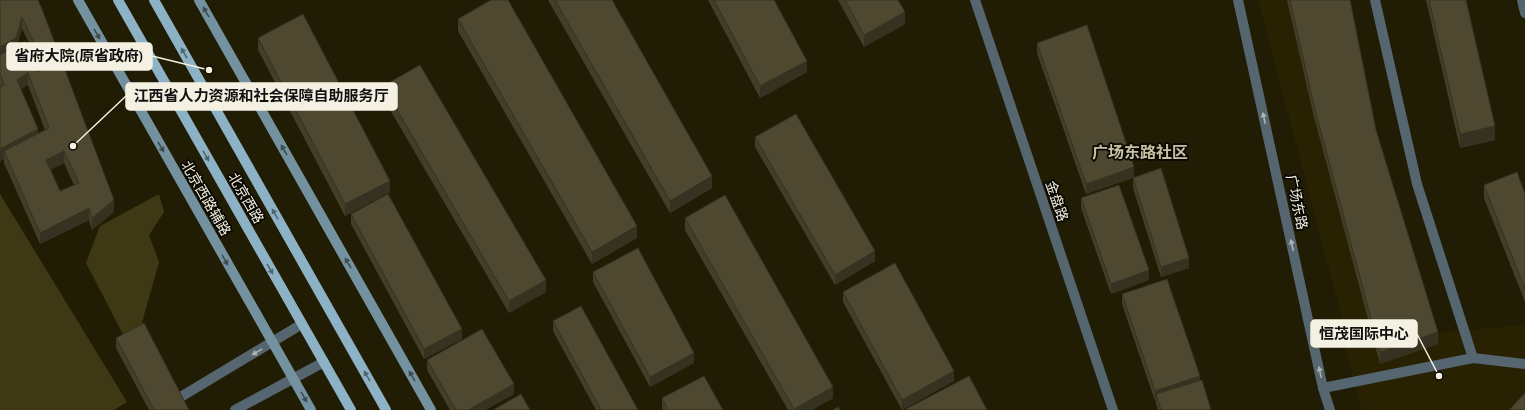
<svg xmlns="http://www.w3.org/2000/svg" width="1525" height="410" viewBox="0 0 1525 410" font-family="'Alegreya Sans','Noto Sans SC',sans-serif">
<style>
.built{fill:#282202}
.green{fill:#3f3815}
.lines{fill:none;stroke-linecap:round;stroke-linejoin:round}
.service{stroke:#556670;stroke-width:10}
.minor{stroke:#556670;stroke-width:10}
.tertiary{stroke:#556670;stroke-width:10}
.secondary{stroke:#7491a0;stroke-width:10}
.primary{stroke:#8db2c5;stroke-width:10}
.wall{fill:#423e28;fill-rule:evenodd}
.shaded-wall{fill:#363221}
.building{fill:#4d482f;stroke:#363221;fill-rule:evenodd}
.oneway{fill:#3e4c50}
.oneway2{fill:#52656d}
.oneway3{fill:#acb2af}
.labels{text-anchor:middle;stroke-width:3.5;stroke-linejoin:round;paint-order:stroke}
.street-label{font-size:14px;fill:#f4f1e2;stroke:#090701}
.quarter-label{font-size:16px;font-weight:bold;fill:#c7c1a4;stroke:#090701}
.leader{fill:none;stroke:#f4f1e2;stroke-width:1.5}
.callout-dot{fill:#f4f1e2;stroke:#090701;stroke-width:1.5}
.callout{fill:#f4f1e2;stroke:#f4f1e2;stroke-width:1.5}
.callout-label{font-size:15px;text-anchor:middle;font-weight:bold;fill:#111}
</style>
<rect width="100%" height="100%" fill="#211d05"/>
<path class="built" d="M 1258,0 L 1326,0 L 1379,332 L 1346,334 Z
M 1525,325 L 1525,410 L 1362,410 L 1343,341 Z"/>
<path class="green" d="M 0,194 L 127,402 L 114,410 L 0,410 Z
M 159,194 L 164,212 L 149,235 L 159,262 L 141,326 L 127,342 L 86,263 L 100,226 Z"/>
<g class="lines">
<path class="service" d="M 975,0 L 1113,410
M 1375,0 L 1417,184 L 1473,358 L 1525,364
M 1323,388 L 1473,358
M 159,410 L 302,324
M 235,410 L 324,362"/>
<path class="minor" d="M 1522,0 L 1525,13"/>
<path class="tertiary" d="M 1238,0 L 1323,388 L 1330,410"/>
<path class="secondary" d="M 78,0 L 311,410
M 199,0 L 431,410"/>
<path class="primary" d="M 118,0 L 351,410
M 154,0 L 386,410"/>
</g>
<path class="wall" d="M 0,0 L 38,0 L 114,212 L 92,230 L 89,220 L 40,244 L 4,163 L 4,159 L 0,161 L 0,87 L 1,87 L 0,85 ZM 22,28 L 41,69 L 38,72 L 17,46 ZM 28,85 L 45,130 L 38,133 L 21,89 ZM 64,163 L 74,185 L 60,191 L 50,170 Z
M 548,0 L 612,0 L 712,188 L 670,213 Z
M 708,0 L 774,0 L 807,72 L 760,98 Z
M 838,0 L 898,0 L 905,24 L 864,47 Z
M 1287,0 L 1350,0 L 1376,130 L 1438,344 L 1380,364 L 1313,113 Z
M 1426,0 L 1466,0 L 1495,140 L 1460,148 Z
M 458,19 L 637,238 L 592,264 L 458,31 Z
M 258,38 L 390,192 L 345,216 L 258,50 Z
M 1037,43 L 1134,177 L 1189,268 L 1161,277 L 1133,188 L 1133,178 L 1086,194 L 1037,53 Z
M 383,86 L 546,292 L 509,313 L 383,98 Z
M 755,137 L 875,261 L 835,285 L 755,147 Z
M 1484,185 L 1525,194 L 1525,302 L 1484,198 Z
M 1081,198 L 1149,280 L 1111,294 L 1081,208 Z
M 351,214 L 462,339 L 424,359 L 351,224 Z
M 685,218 L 833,398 L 812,410 L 788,410 L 685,230 Z
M 593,272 L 694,363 L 650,387 L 593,282 Z
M 843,292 L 954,381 L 902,410 L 843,302 Z
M 1122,294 L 1200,380 L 1211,410 L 1158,410 L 1156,404 L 1156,401 L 1155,401 L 1122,304 Z
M 553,321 L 638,410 L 596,410 L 553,331 Z
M 116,338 L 189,410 L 149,410 L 116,348 Z
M 427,360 L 514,394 L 485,410 L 450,410 L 427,370 Z
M 662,398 L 723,410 L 663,410 L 662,408 Z"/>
<path class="shaded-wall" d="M 905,12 L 905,24 L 864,47 L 864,35 Z
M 22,17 L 22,28 L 16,50 L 0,58 L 0,47 Z
M 807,61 L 807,72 L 760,98 L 760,86 Z
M 28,73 L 28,85 L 17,91 L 17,80 Z
M 1495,126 L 1495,140 L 1460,148 L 1460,134 Z
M 38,129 L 38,141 L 4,151 L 4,159 L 0,161 L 0,149 Z
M 64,151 L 64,163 L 46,172 L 46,160 Z
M 1134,167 L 1134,177 L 1086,194 L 1086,184 Z
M 712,176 L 712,188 L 670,213 L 670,201 Z
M 390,181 L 390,192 L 345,216 L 345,204 Z
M 114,200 L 114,212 L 92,230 L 92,218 Z
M 89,208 L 89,220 L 40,244 L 40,233 Z
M 637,226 L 637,238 L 592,264 L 592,252 Z
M 875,251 L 875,261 L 835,285 L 835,275 Z
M 1189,258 L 1189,268 L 1161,277 L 1161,267 Z
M 1149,270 L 1149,280 L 1111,294 L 1111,284 Z
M 546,280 L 546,292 L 509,313 L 509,301 Z
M 462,329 L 462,339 L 424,359 L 424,349 Z
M 1438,332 L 1438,344 L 1380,364 L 1380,352 Z
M 694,353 L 694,363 L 650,387 L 650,377 Z
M 954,371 L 954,381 L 902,410 L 902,400 Z
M 1200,376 L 1200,386 L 1156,394 L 1156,401 L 1155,401 L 1155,391 Z
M 514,384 L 514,394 L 485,410 L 468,410 Z
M 833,387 L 833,398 L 812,410 L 794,410 L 794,409 Z"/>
<path class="building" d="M 0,0 L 38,0 L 42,9 L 114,200 L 92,218 L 89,208 L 40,233 L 4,151 L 49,128 L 28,73 L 17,80 L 38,129 L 0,149 L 0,87 L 4,85 L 0,73 L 0,55 L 25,41 L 38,72 L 45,66 L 22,17 L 16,38 L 0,47 ZM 64,151 L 79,183 L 60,191 L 46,160 Z
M 491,0 L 508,0 L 637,226 L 592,252 L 458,19 Z
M 555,0 L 612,0 L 712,176 L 670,201 Z
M 714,0 L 774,0 L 807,61 L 760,86 Z
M 845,0 L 898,0 L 905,12 L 864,35 Z
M 1290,0 L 1350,0 L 1376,130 L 1438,332 L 1380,352 L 1313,102 Z
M 1429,0 L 1466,0 L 1495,126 L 1460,134 Z
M 303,14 L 390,181 L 345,204 L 258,38 Z
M 1087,25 L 1134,167 L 1086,184 L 1037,43 Z
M 420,65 L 546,280 L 509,301 L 383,86 Z
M 796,114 L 875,251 L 835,275 L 755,137 Z
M 1161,168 L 1189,258 L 1161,267 L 1133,178 Z
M 1517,172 L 1525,194 L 1525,289 L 1484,185 Z
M 1119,185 L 1149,270 L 1111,284 L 1081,198 Z
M 388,194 L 462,329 L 424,349 L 351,214 Z
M 725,195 L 833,387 L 794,409 L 685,218 Z
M 638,248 L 694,353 L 650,377 L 593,272 Z
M 895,263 L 954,371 L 902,400 L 843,292 Z
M 1167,279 L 1200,376 L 1155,391 L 1122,294 Z
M 581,306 L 638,410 L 601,410 L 553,321 Z
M 144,323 L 189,410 L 154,410 L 116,338 Z
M 482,329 L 514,384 L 468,410 L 456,410 L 427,360 Z
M 704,376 L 723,410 L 668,410 L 662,398 Z
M 969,376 L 987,410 L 907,410 L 906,409 Z
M 1202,380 L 1211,410 L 1161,410 L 1156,394 Z
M 1525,393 L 1525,410 L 1509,410 Z
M 521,394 L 530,410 L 493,410 Z
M 838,407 L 840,410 L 833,410 Z"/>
<defs><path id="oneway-solid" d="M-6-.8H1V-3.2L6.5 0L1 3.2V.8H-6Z"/></defs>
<g class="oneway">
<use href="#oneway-solid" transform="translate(206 12) rotate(-120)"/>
<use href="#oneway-solid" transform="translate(97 34) rotate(60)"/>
<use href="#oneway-solid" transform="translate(161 147) rotate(60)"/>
<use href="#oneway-solid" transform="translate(284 150) rotate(-120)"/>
<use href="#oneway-solid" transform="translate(225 260) rotate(60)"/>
<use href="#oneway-solid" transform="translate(348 263) rotate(-120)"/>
<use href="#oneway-solid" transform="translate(412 376) rotate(-120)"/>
<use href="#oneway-solid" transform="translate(304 397) rotate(60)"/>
</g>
<g class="oneway2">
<use href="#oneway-solid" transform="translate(184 53) rotate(-120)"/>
<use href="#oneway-solid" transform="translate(206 156) rotate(60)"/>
<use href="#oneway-solid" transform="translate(275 214) rotate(-120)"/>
<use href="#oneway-solid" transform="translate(270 269) rotate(60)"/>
<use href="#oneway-solid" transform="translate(367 376) rotate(-120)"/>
</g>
<g class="oneway3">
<use href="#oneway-solid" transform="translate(1264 118) rotate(-102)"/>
<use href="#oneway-solid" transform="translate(1292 245) rotate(-102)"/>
<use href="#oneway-solid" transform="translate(257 352) rotate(149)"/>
<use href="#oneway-solid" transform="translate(1320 372) rotate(-102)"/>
</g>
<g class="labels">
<g class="street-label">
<text transform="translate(206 198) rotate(60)" y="5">北京西路辅路</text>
<text transform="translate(246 198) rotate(60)" y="5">北京西路</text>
<text transform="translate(1057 201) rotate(71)" y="5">金盘路</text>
<text transform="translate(1297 202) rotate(78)" y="5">广场东路</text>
</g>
<g class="quarter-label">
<text x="1140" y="158">广场东路社区</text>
</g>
</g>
<path class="leader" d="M209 70L152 56M73 146L126 96M1439 376L1417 334"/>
<g class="callout-dot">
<circle cx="209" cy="70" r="4"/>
<circle cx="73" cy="146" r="4"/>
<circle cx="1439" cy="376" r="4"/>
</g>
<g class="callout">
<rect x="7" y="43" width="145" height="27" rx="4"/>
<rect x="126" y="83" width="271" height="27" rx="4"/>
<rect x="1311" y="320" width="106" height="27" rx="4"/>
</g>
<g class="callout-label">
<text x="79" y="61">省府大院(原省政府)</text>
<text x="261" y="101">江西省人力资源和社会保障自助服务厅</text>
<text x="1364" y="339">恒茂国际中心</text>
</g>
</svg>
